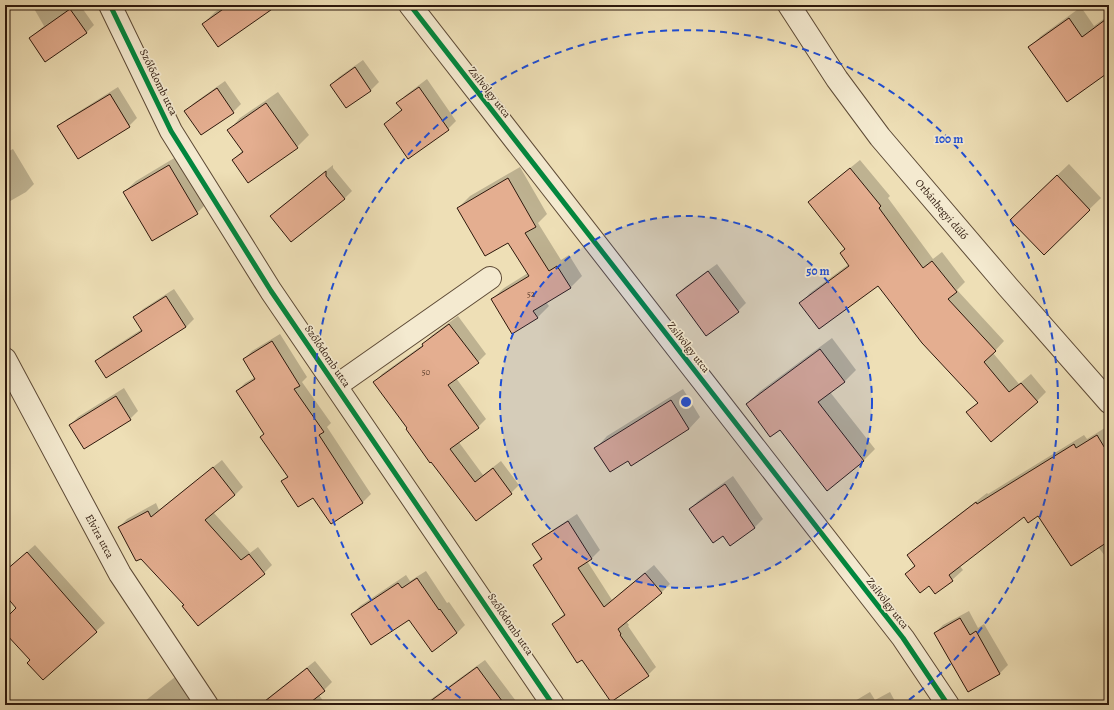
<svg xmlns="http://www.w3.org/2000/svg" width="1114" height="710" viewBox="0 0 1114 710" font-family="Alegreya,serif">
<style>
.shadow{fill:#0003}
.building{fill:#e4ae90;stroke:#2d180c}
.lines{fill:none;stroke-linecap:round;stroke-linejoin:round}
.minor-casing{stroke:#5d4a36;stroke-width:24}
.minor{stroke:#f4ead0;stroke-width:22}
.cycleway-casing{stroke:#f4ead0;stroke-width:8}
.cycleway{stroke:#00873e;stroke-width:5}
.ring{fill:none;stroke:#1d4ed8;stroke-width:2;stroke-dasharray:7 5}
.labels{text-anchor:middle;stroke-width:3.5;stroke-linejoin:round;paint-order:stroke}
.number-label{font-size:9px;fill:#5b3e2d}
.street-label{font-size:11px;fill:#2d180c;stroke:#f4ead0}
.centre{fill:#1d4ed8;stroke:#f4ead0;stroke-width:2}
.ring-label{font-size:12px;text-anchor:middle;font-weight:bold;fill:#1d4ed8;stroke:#f4ead0;stroke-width:3.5;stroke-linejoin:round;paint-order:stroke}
</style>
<rect width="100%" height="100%" fill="#eedfb6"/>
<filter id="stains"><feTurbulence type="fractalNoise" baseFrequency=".005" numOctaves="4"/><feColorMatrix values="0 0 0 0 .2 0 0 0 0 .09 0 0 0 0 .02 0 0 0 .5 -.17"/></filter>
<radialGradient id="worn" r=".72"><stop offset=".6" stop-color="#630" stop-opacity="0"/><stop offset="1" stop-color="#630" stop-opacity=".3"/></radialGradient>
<path class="shadow" d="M 32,5 L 80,5 L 94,25 L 86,33 L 30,38 L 44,26 Z
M 225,5 L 276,5 L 203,24 L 215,12 Z
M 1081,7 L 1094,26 L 1109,15 L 1109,71 L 1029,48 L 1041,36 Z
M 363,60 L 379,82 L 371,90 L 347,107 L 331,85 L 339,77 Z
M 427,79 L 456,121 L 448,129 L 408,157 L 385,124 L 402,109 L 398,103 L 406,95 Z
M 225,81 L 241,104 L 233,112 L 202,134 L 186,111 L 194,103 Z
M 118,87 L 137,118 L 129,126 L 59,127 L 67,119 Z
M 278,92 L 309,135 L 297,147 L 233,160 L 243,150 L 229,130 L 240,118 Z
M 13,149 L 34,184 L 26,192 L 5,204 L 5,153 Z
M 181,154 L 209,201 L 197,213 L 124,192 L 136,181 Z
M 860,160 L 890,196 L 888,198 L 933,259 L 942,252 L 965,282 L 957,290 L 1004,341 L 993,353 L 1019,384 L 1031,374 L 1046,392 L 1037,401 L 967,413 L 978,402 L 878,285 L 801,303 L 810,293 L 849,264 L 841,253 L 846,248 L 809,202 L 819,193 Z
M 1069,164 L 1101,198 L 1044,253 L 1023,208 Z
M 333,165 L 333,168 L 352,191 L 344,199 L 271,216 L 279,208 Z
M 520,167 L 547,214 L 538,223 L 561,260 L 569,255 L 582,276 L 570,288 L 546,302 L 549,306 L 537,318 L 492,299 L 504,288 L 528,273 L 508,241 L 458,208 L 470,196 Z
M 717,264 L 746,303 L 738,311 L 677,295 L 685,287 Z
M 174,289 L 194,319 L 186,327 L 97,361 L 105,353 L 142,329 L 135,317 L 143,309 Z
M 458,316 L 486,354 L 478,362 L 456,378 L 486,419 L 478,427 L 458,441 L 483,475 L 501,461 L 519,485 L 511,493 L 477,520 L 375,382 L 382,374 L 424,344 L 431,336 Z
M 1109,332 L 1109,337 L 1106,334 Z
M 280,334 L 307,377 L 302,382 L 331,423 L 327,427 L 371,494 L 363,502 L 331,523 L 313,496 L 282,482 L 288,475 L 265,433 L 237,391 L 245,383 L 255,377 L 244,359 L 252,351 Z
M 832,338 L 856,370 L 844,382 L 830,392 L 875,449 L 863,461 L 780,429 L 747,404 L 759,392 Z
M 124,388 L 138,411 L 130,419 L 70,425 L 78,417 Z
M 683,389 L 700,417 L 689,429 L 628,460 L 596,448 L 607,436 Z
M 1108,426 L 1109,428 L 1109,561 L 1098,547 L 1038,515 L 1024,515 L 960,566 L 963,570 L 952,580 L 929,585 L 906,574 L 916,564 L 909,555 L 919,545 L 987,493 L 988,494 L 1084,435 L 1087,439 Z
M 222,460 L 243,487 L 235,495 L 213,512 L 250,553 L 258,547 L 272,565 L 264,573 L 185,605 L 119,527 L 127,519 L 156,503 L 159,510 Z
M 733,476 L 763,519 L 755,527 L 730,544 L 723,535 L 690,509 L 698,501 Z
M 577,514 L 600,550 L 592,558 L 587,561 L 612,600 L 654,565 L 670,584 L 662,592 L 626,621 L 629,625 L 628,626 L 656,667 L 648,675 L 582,658 L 553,624 L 565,613 L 534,565 L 542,557 L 534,545 L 542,537 Z
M 35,545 L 105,623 L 43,679 L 32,660 L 5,632 L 5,620 L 17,608 L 5,593 L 5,571 Z
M 426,571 L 447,603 L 449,602 L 465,625 L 457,633 L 409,619 L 352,614 L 360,606 L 406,575 L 410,581 Z
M 969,611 L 978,628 L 984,624 L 1008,665 L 1000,673 L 968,691 L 935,633 L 943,625 Z
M 485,660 L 519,705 L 423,705 Z
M 315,661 L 332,682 L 319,695 L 326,705 L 259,705 Z
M 175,677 L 192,697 L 184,705 L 140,705 Z
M 870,692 L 875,700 L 890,692 L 897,705 L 848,705 Z"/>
<path class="building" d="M 229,5 L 278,5 L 218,47 L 202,24 Z
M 70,9 L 87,33 L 45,62 L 29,38 Z
M 1109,17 L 1109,72 L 1067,102 L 1028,47 L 1069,18 L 1082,37 Z
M 355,67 L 371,91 L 346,108 L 330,85 Z
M 419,87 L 449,130 L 408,159 L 384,124 L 402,110 L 396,103 Z
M 217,88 L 234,113 L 201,135 L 184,111 Z
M 110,94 L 130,127 L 78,159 L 57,126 Z
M 266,103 L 298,148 L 248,183 L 232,160 L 243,152 L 227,130 Z
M 169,165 L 198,214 L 152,241 L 123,192 Z
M 850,168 L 881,206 L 879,208 L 923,268 L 932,261 L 957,292 L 948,299 L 996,351 L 984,362 L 1009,392 L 1021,383 L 1038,402 L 991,442 L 966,412 L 978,403 L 922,343 L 878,286 L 819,329 L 799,303 L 849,266 L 840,253 L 845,249 L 808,202 Z
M 326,171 L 326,176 L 345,199 L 291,242 L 270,216 Z
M 1057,175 L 1090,210 L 1044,255 L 1010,220 Z
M 508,178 L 536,227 L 525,233 L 549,271 L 557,266 L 571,288 L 533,311 L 538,318 L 512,334 L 491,299 L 529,276 L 508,243 L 485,256 L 457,208 Z
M 708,271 L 739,312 L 706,336 L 676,295 Z
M 166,296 L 186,327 L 106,378 L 95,361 L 142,331 L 133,317 Z
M 449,324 L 479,363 L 448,385 L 479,428 L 450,449 L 475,482 L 493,468 L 512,494 L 476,521 L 431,462 L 430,463 L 406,429 L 407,428 L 373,382 L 423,346 L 422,344 Z
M 272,341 L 300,386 L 294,389 L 324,432 L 319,435 L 363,503 L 331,524 L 313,498 L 298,507 L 281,481 L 288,477 L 260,437 L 264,434 L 236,391 L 255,379 L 243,359 Z
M 820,349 L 845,382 L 818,402 L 864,461 L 827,491 L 780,430 L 770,437 L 746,404 Z
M 116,396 L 131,420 L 84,449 L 69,425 Z
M 671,400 L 689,429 L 631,466 L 628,461 L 610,472 L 594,448 Z
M 1097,435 L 1109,455 L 1109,541 L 1071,566 L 1038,516 L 1028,523 L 1024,517 L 949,575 L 953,581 L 935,594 L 929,586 L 920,593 L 905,574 L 915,566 L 907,555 L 976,502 L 977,504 L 1074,444 L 1076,448 Z
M 213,467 L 235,495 L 205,520 L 241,560 L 249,554 L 265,574 L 198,626 L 182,606 L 184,605 L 141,559 L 136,561 L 118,527 L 148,511 L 151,517 Z
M 725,484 L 755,528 L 730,546 L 723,536 L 713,543 L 689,509 Z
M 568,521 L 592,559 L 578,568 L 604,607 L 645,573 L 662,593 L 618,629 L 621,634 L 620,635 L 649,676 L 611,702 L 582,660 L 577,663 L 552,624 L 565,615 L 533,565 L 542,559 L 532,544 Z
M 27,552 L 97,632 L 43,680 L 27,663 L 30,660 L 5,633 L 5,619 L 16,608 L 5,595 L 5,571 Z
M 417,578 L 439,610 L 440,609 L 457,633 L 432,652 L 409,620 L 371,645 L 351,614 L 398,583 L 402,588 Z
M 960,618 L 970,635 L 976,631 L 1000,674 L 968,692 L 934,633 Z
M 477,667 L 505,705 L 425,705 Z
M 307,668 L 325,691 L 307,705 L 260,705 Z"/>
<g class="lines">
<g class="minor-casing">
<path id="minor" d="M 110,5 L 171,131 L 271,291 L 553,705
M 410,5 L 903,638 L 948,705
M 789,5 L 837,79 L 880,137 L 1008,287 L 1109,402
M 5,359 L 120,574 L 207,705
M 336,386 L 490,278"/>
</g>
<use href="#minor" class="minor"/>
<g class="cycleway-casing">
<path id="cycleway" d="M 110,5 L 171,131 L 271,291 L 553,705
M 410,5 L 903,638 L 948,705"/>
</g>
<use href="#cycleway" class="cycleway"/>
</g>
<circle cx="686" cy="402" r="186" fill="#1d4ed8" fill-opacity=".12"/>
<g class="ring">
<circle cx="686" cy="402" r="186"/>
<path d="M470 705A372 372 0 1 1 902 705"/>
</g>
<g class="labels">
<g class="number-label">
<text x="531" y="297">52</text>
<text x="426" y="375">50</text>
</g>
<g class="street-label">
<text transform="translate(159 82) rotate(64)" y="4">Szőlődomb utca</text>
<text transform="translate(490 92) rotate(52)" y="4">Zsilvölgy utca</text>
<text transform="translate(942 209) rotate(50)" y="4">Orbánhegyi dűlő</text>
<text transform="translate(689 347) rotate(52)" y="4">Zsilvölgy utca</text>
<text transform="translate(328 356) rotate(56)" y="4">Szőlődomb utca</text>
<text transform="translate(100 536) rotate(62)" y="4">Elvira utca</text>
<text transform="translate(888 603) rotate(52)" y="4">Zsilvölgy utca</text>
<text transform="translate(511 624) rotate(56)" y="4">Szőlődomb utca</text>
</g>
</g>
<circle cx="686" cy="402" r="6" class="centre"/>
<g class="ring-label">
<text x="949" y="143">100 m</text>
<text x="818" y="275">50 m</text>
</g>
<rect width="1114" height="710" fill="none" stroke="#eedfb6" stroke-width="20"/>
<rect x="6" y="6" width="1102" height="698" fill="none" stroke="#2d180c" stroke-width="2"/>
<rect x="10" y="10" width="1094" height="690" fill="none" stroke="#2d180c"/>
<rect width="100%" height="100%" filter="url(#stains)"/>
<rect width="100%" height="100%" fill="url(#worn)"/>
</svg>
